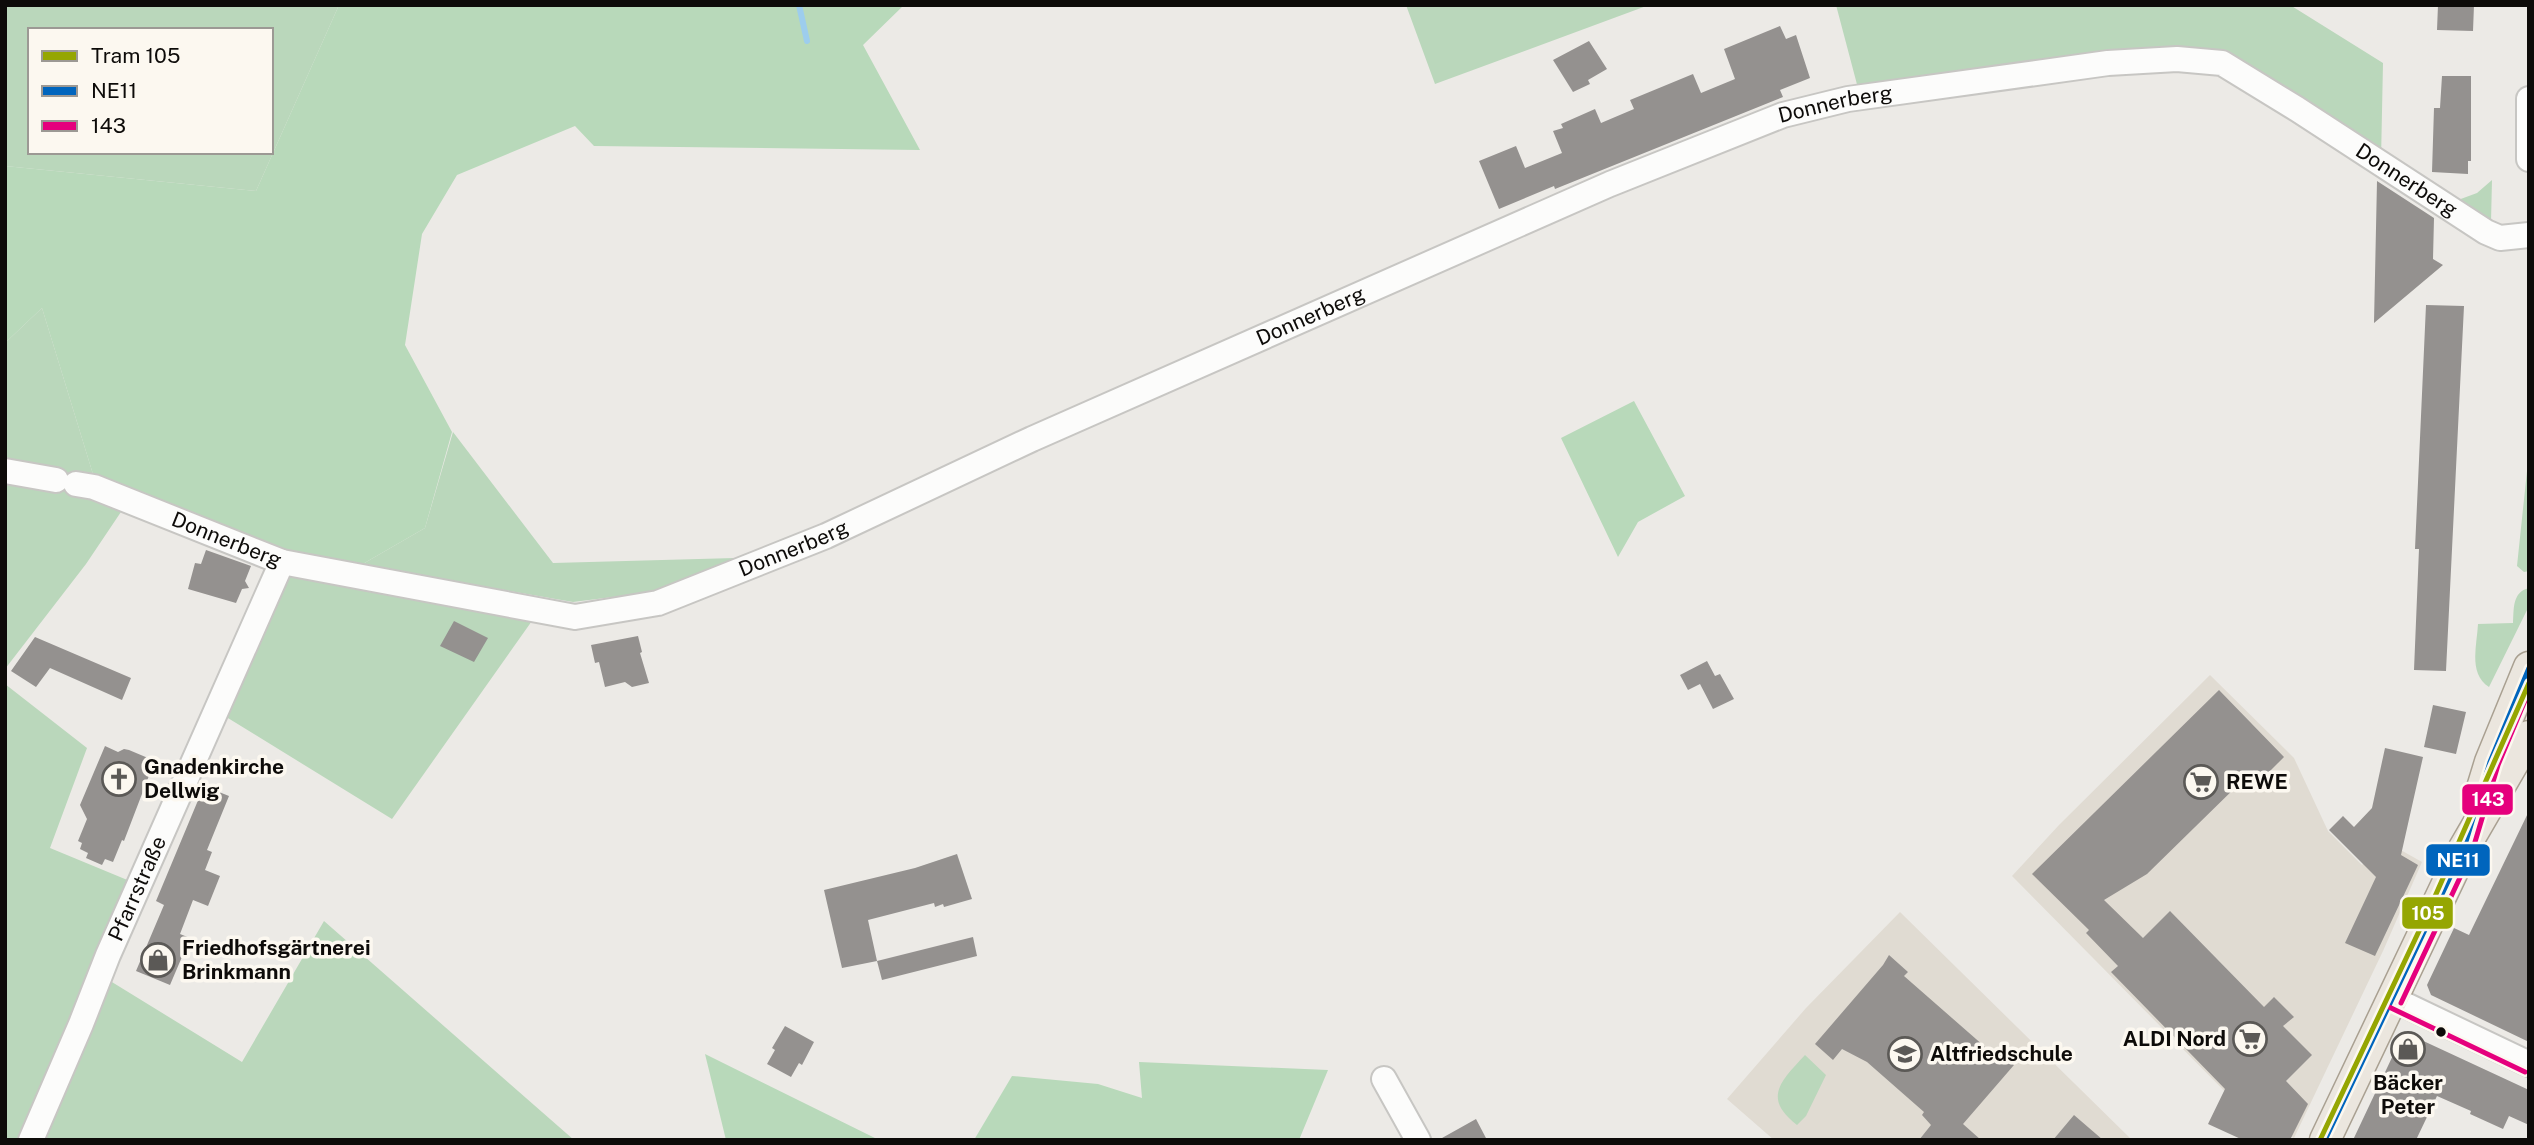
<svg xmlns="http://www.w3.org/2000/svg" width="2534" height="1145" viewBox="0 0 2534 1145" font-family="'Public Sans',sans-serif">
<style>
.built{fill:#e0dbd2}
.green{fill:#bad7bb;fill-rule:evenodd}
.forest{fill:#b8d9ba}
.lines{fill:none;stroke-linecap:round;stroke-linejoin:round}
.stream{stroke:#9dcded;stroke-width:6}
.building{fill:#94918f}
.minor-casing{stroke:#c7c6c3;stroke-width:28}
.major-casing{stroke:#a9a091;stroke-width:33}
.minor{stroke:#fcfcfb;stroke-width:24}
.major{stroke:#ebe6de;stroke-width:30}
.bus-1-casing{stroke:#fcf8f0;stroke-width:10}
.bus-2-casing{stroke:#fcf8f0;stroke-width:10}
.bus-1{stroke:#0065bd;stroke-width:5}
.bus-2{stroke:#e5007d;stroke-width:5}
.tram-1-casing{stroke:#fcf8f0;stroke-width:10}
.tram-1{stroke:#95a602;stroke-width:5}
.bus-dot{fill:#0d0b09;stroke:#fcf8f0;stroke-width:2.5}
.labels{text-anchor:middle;stroke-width:7;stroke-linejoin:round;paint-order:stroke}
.street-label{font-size:21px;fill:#0d0b09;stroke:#fcf8f0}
.poi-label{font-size:21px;font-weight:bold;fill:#0d0b09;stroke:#fcf8f0;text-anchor:start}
.line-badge{stroke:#fcf8f0;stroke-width:2.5}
.badge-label{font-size:19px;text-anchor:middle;font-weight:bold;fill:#fff}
</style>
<rect width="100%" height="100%" fill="#eceae6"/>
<path class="built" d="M 2210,675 L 2294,758 L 2328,831 L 2362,865 L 2383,844 L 2390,844 L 2422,862 L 2383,951 L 2294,1138 L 2253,1120 L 2012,876 L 2059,825 Z
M 1900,912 L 2132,1140 L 1774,1140 L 1727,1099 L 1806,1008 Z"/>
<path class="green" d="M 5,5 L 339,5 L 256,191 L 5,166 ZM 30,30 L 271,30 L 271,152 L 30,152 Z
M 1406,5 L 1649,5 L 1435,84 Z
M 1836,5 L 2290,5 L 2383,63 L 2381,160 L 2222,63 L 1859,92 Z
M 2492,180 L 2491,222 L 2458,200 L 2477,193 Z
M 42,308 L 96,484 L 5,468 L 5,343 Z
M 453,432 L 553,563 L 735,558 L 653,592 L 573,602 L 361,565 L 425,528 Z
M 2529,452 L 2529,571 L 2524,572 L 2517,566 Z
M 5,474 L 127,503 L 86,564 L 5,669 Z
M 286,567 L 539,611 L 392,819 L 223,715 Z
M 2529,588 L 2529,606 L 2489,687 C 2468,674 2477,645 2478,624 L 2513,623 C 2514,609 2512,592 2529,588 Z
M 5,684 L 87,748 L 50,848 L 137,884 L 27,1140 L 5,1140 Z
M 324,921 L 574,1140 L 36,1140 L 107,979 L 242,1062 Z
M 1805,1055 L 1826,1075 L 1806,1116 L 1797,1125 C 1762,1098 1781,1081 1805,1055 Z"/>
<path class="forest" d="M 339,5 L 904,5 L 863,45 L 920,150 L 594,146 L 575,126 L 457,175 L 422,234 L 405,345 L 452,432 L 425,528 L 361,565 L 285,559 L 96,484 L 42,308 L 5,343 L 5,166 L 256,191 Z
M 1634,401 L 1685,496 L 1638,522 L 1618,557 L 1561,438 Z
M 705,1054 L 879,1140 L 726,1140 Z
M 1139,1062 L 1328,1070 L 1299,1140 L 974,1140 L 1012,1076 L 1098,1084 L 1142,1098 Z"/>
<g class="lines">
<path class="stream" d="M 799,5 L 807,41"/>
</g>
<path class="building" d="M 2438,5 L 2474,5 L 2473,31 L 2437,30 Z
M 1780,26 L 1786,39 L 1796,35 L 1810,78 L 1780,90 L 1783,97 L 1555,189 L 1554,186 L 1499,209 L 1479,161 L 1516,146 L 1525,168 L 1562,153 L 1553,131 L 1563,128 L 1561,124 L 1595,109 L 1601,123 L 1634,109 L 1630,100 L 1693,74 L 1701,93 L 1735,79 L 1724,49 Z
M 1589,41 L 1607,69 L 1588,80 L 1590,84 L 1573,92 L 1553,60 Z
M 2442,76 L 2471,76 L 2471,161 L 2468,161 L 2468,174 L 2432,172 L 2434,108 L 2440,108 Z
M 2377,181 L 2434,218 L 2433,259 L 2443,265 L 2374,323 Z
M 2426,305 L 2464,306 L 2446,671 L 2414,670 L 2419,549 L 2415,549 Z
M 206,550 L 251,566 L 245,581 L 249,588 L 242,589 L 236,603 L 188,589 L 195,563 L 201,564 Z
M 454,621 L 488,638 L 474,662 L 440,646 Z
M 638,636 L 642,652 L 640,653 L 649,683 L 632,687 L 625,682 L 605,687 L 599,662 L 595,663 L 591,645 Z
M 35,637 L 131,678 L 122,700 L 50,668 L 36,687 L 11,671 Z
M 1707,661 L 1715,676 L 1720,674 L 1734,699 L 1713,709 L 1700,684 L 1688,690 L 1680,675 Z
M 2219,690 L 2284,757 L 2251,790 L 2242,781 L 2147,874 L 2104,900 L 2143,938 L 2170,911 L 2264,1007 L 2274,997 L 2294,1017 L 2283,1026 L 2312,1055 L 2286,1081 L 2308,1104 L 2290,1140 L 2243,1140 L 2208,1124 L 2225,1089 L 2111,972 L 2118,966 L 2086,933 L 2089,930 L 2032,874 Z
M 2433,705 L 2466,712 L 2456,754 L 2424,747 Z
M 105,746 L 118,752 L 124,749 L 129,750 L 148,758 L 143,770 L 150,773 L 124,841 L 122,840 L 113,862 L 105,859 L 102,865 L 86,858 L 88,853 L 80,849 L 82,843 L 78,841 L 87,819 L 80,805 Z
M 2385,748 L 2423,757 L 2401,855 L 2418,865 L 2375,956 L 2345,943 L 2376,877 L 2329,830 L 2343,816 L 2354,827 L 2372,808 Z
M 204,786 L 229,796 L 207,850 L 212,852 L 205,870 L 220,876 L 208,906 L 193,900 L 180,934 L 190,938 L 170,985 L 136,971 L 164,905 L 156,901 Z
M 2529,811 L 2529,1042 L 2431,995 L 2427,985 L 2454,928 L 2469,935 Z
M 957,854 L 972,899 L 944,907 L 943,904 L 935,907 L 934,903 L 868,920 L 877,961 L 842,968 L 824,890 L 915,868 Z
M 973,937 L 977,956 L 882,980 L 877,961 Z
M 1889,955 L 1908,972 L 1904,976 L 1992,1053 L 1996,1049 L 2014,1065 L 1963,1124 L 1981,1140 L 1919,1140 L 1931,1125 L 1922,1115 L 1924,1112 L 1867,1062 L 1842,1049 L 1833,1060 L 1815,1044 L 1883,965 Z
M 785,1026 L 814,1042 L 802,1065 L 799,1063 L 791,1077 L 767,1064 L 775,1050 L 772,1048 Z
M 2404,1032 L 2529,1090 L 2529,1125 L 2509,1116 L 2503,1129 L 2470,1114 L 2471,1111 L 2437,1096 L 2416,1140 L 2353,1140 Z
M 2074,1115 L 2103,1140 L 2053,1140 Z
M 1476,1119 L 1487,1140 L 1440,1140 L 1442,1138 Z"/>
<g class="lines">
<g class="minor-casing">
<g id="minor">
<path d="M 2529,99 L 2529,159"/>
<path d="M 5,471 L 56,480"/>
<path id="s1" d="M 76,484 L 94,487 L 282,562 L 575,617 L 658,603 L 826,536 L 1032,439 L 1610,184 L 1783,115 L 1848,99 L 2108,63 L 2177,59 L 2222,63 L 2297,109 L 2486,232 L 2500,238 L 2529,235"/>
<path d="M 2393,999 L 2529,1064"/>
<path d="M 1384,1079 L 1418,1140"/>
<path id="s2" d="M 31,1140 L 81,1024 L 108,955 L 282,562"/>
</g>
</g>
<g class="major-casing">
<path id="major" d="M 2479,798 L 2490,762 L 2529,667
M 2325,1140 L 2464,848 L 2529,736"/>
</g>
<use href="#minor" class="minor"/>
<use href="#major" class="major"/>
<g class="bus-1-casing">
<path id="bus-1" d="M 2325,1140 L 2464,848 L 2490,762 L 2529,668"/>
</g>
<g class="bus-2-casing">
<path id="bus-2" d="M 2401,1003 L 2472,852 L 2498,765 L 2529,691
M 2389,1007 L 2525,1072"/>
</g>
<use href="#bus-1" class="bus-1"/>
<use href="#bus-2" class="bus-2"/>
<g class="tram-1-casing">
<path id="tram-1" d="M 2320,1140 L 2429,910 L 2529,683"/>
</g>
<use href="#tram-1" class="tram-1"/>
</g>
<defs>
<g id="church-ring" transform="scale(1.75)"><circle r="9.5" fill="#fcf8f0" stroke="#5b5956" stroke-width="1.5"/><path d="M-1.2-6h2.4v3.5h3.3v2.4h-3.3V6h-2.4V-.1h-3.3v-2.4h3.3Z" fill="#5b5956"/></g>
<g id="supermarket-ring" transform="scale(1.75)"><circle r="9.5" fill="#fcf8f0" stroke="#5b5956" stroke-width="1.5"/><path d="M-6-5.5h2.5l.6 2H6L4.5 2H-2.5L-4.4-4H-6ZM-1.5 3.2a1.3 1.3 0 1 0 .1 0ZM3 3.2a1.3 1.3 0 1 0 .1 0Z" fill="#5b5956"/></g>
<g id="shop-ring" transform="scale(1.75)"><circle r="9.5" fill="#fcf8f0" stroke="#5b5956" stroke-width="1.5"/><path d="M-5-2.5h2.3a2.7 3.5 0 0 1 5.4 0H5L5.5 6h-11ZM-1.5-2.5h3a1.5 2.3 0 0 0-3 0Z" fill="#5b5956"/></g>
<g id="school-ring" transform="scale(1.75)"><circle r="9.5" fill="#fcf8f0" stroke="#5b5956" stroke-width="1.5"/><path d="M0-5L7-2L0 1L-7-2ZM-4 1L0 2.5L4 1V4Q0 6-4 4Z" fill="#5b5956"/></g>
</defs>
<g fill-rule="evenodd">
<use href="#church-ring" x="119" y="779"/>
<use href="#supermarket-ring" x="2201" y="782"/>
<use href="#shop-ring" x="158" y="960"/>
<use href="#supermarket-ring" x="2250" y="1039"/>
<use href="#shop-ring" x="2408" y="1049"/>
<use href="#school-ring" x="1905" y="1054"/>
</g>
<circle class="bus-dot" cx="2441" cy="1032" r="6"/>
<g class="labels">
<g class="street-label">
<text dy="7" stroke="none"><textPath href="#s1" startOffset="1883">Donnerberg</textPath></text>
<text dy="7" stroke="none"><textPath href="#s1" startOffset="2492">Donnerberg</textPath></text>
<text dy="7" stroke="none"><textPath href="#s1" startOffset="1316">Donnerberg</textPath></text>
<text dy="7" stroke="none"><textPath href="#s1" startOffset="161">Donnerberg</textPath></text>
<text dy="7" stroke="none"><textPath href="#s1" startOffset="749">Donnerberg</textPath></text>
<text dy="7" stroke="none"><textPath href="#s2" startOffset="273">Pfarrstraße</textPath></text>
</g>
<g class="poi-label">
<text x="144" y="774">Gnadenkirche<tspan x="144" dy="24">Dellwig</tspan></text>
<text x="2226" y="789">REWE</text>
<text x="182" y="955">Friedhofsgärtnerei<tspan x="182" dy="24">Brinkmann</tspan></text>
<text x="2226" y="1046" text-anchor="end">ALDI Nord</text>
<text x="1930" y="1061">Altfriedschule</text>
<text x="2408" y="1090" text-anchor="middle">Bäcker<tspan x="2408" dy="24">Peter</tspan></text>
</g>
</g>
<g class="line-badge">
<rect x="2461" y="783" width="53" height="33" rx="7" fill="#e5007d"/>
<rect x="2425" y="843" width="66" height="34" rx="7" fill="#0065bd"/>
<rect x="2401" y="896" width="53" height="34" rx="7" fill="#95a602"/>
</g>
<g class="badge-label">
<text x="2488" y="806">143</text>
<text x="2458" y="867">NE11</text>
<text x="2428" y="920">105</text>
</g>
<rect width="2534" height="1145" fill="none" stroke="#0d0b09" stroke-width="14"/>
<rect x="28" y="28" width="245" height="126" fill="#fcf8f0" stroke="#9c9994" stroke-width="2"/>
<rect x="42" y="51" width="35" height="10" fill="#95a602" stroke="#9c9994" stroke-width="2"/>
<text x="91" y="63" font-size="21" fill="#0d0b09">Tram 105</text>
<rect x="42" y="86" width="35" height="10" fill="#0065bd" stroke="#9c9994" stroke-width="2"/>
<text x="91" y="98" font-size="21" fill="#0d0b09">NE11</text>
<rect x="42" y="121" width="35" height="10" fill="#e5007d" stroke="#9c9994" stroke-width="2"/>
<text x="91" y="133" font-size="21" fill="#0d0b09">143</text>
</svg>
